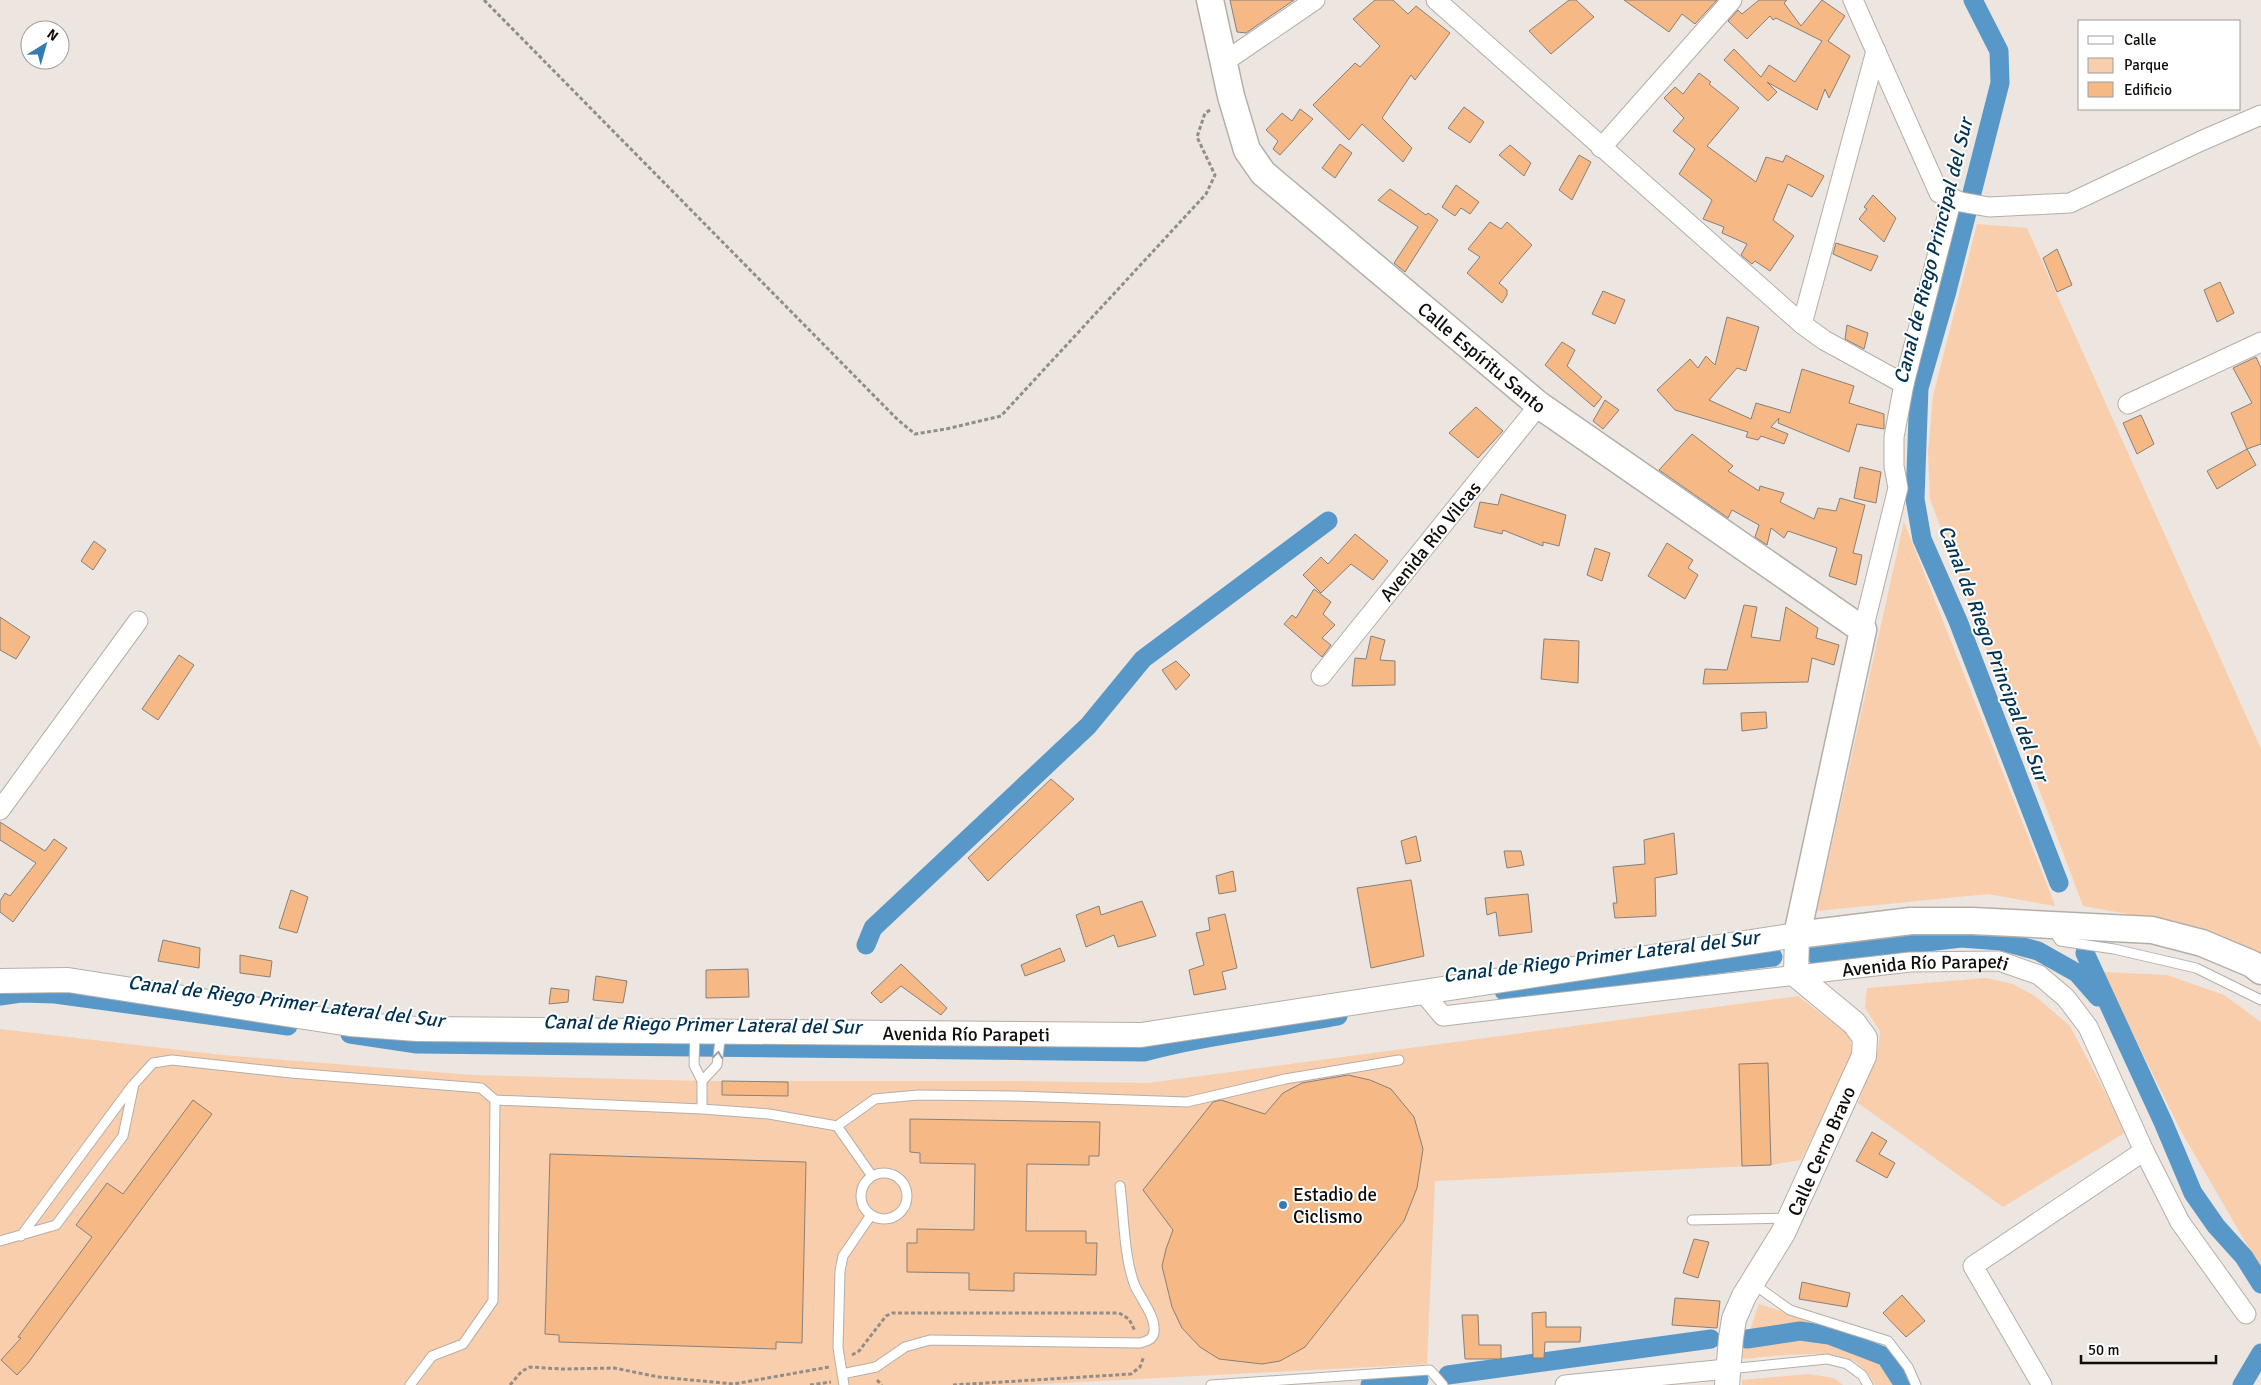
<svg xmlns="http://www.w3.org/2000/svg" width="2261" height="1385" viewBox="0 0 2261 1385" font-family="Signika,sans-serif">
<style>
.green{fill:#f8cead}
.lines{fill:none;stroke-linecap:round;stroke-linejoin:round}
.canal{stroke:#5898c9;stroke-width:19}
.building{fill:#f6b884;stroke:#87807a}
.service-casing{stroke:#b5aea8;stroke-width:11}
.minor-casing{stroke:#b5aea8;stroke-width:21}
.tertiary-casing{stroke:#b5aea8;stroke-width:26}
.secondary-casing{stroke:#b5aea8;stroke-width:29}
.path{stroke:#938d88;stroke-width:3;stroke-dasharray:4 2.5;stroke-linecap:butt}
.service{stroke:#fff;stroke-width:9}
.minor{stroke:#fff;stroke-width:19}
.tertiary{stroke:#fff;stroke-width:24}
.secondary{stroke:#fff;stroke-width:26}
.oneway{stroke:#9f9e9d}
.poi-dot{fill:#347cb0;stroke:#fff;stroke-width:2}
.labels{text-anchor:middle;stroke-width:4;stroke-linejoin:round;paint-order:stroke}
.street-label{font-size:19px;fill:#0f0c0a;stroke:#fff}
.poi-label{font-size:19px;fill:#0f0c0a;stroke:#fff;text-anchor:start}
.water-label{font-size:20px;font-style:italic;fill:#003253;stroke:#fff}
</style>
<rect width="100%" height="100%" fill="#ede5df"/>
<path class="green" d="M 1977,224 L 2027,228 L 2261,749 L 2261,955 L 2183,924 L 2083,906 L 1930,499 L 1928,452 L 1933,396 Z
M 1904,522 L 2055,905 L 2055,906 L 1988,894 L 1817,911 Z
M 2102,972 L 2167,975 L 2224,995 L 2261,1022 L 2261,1269 L 2181,1131 Z
M 1986,978 L 2013,984 L 2035,996 L 2070,1026 L 2126,1132 L 2003,1207 L 1858,1103 L 1878,1050 L 1880,1031 L 1865,1008 L 1867,988 Z
M 1798,996 L 1848,1034 L 1854,1054 L 1801,1160 L 1771,1165 L 1435,1181 L 1427,1364 L 1024,1385 L 0,1385 L 0,1029 L 222,1055 L 473,1075 L 702,1081 L 1016,1081 L 1148,1083 Z
M 1759,1304 L 1834,1328 L 1878,1349 L 1895,1385 L 1875,1385 C 1871,1376 1861,1364 1852,1360 C 1827,1348 1769,1357 1740,1359 Z
M 1808,1374 L 1834,1378 L 1843,1385 L 1742,1385 L 1742,1380 Z"/>
<g class="lines">
<path class="canal" d="M 1973,0 L 1999,51 L 2000,83 L 1947,291 L 1919,388 L 1915,499 L 1922,539 L 1958,621 L 2059,883
M 866,945 L 873,928 L 1088,726 L 1143,659 L 1328,521
M 2085,953 L 2163,1122 L 2193,1193 L 2216,1226 L 2244,1257 L 2261,1284
M 1816,955 L 1961,938 L 2001,941 L 2038,951 L 2077,973 L 2098,997
M 1504,991 L 1773,957
M 0,996 L 21,993 L 55,994 L 288,1026
M 350,1034 L 417,1044 L 1144,1052 C 1208,1035 1274,1028 1338,1016
M 1747,1339 L 1800,1331 L 1829,1335 L 1886,1357 L 1904,1385
M 1448,1375 L 1711,1339
M 1370,1385 L 1419,1380
M 2242,1385 L 2261,1353"/>
</g>
<path class="building" d="M 1230,0 L 1294,0 L 1246,33 L 1237,32 Z
M 1375,0 L 1393,0 L 1408,14 L 1416,6 L 1450,33 L 1415,80 L 1411,75 L 1382,118 L 1412,148 L 1403,162 L 1362,124 L 1349,140 L 1313,105 L 1355,63 L 1360,67 L 1380,46 L 1353,19 Z
M 1569,0 L 1576,0 L 1594,17 L 1551,54 L 1529,31 Z
M 1624,0 L 1717,0 L 1695,24 L 1682,14 L 1669,32 Z
M 1759,0 L 1787,0 L 1784,3 L 1801,26 L 1822,0 L 1845,16 L 1828,41 L 1850,56 L 1829,98 L 1825,89 L 1817,110 L 1767,82 L 1777,92 L 1768,101 L 1724,60 L 1734,49 L 1761,77 L 1769,65 L 1795,82 L 1822,41 L 1776,18 L 1773,20 L 1770,16 L 1747,39 L 1728,21 L 1738,10 L 1742,14 Z
M 1699,73 L 1711,82 L 1709,84 L 1739,108 L 1707,146 L 1756,182 L 1766,157 L 1783,162 L 1786,155 L 1824,176 L 1812,197 L 1788,184 L 1773,220 L 1794,236 L 1770,271 L 1755,261 L 1752,264 L 1741,255 L 1747,244 L 1722,233 L 1724,227 L 1703,219 L 1712,200 L 1679,174 L 1695,149 L 1673,131 L 1684,118 L 1664,98 L 1675,87 L 1683,94 Z
M 1464,107 L 1484,122 L 1470,143 L 1448,128 Z
M 1300,109 L 1313,119 L 1280,155 L 1273,149 L 1278,141 L 1266,130 L 1282,113 L 1292,121 Z
M 1340,144 L 1352,153 L 1335,178 L 1322,168 Z
M 1510,145 L 1531,163 L 1524,176 L 1499,155 Z
M 1579,155 L 1591,162 L 1572,200 L 1559,190 Z
M 1456,185 L 1479,202 L 1470,214 L 1461,208 L 1455,216 L 1442,207 Z
M 1390,189 L 1426,215 L 1428,213 L 1438,220 L 1405,272 L 1394,263 L 1418,227 L 1378,200 Z
M 1873,195 L 1896,218 L 1884,242 L 1859,219 L 1867,209 L 1864,207 Z
M 1490,222 L 1501,229 L 1507,222 L 1532,245 L 1499,283 L 1507,290 L 1507,295 L 1502,303 L 1467,273 L 1480,257 L 1468,249 Z
M 1836,243 L 1878,256 L 1871,271 L 1833,254 Z
M 2057,249 L 2072,285 L 2057,292 L 2043,258 Z
M 2220,282 L 2234,313 L 2217,322 L 2204,290 Z
M 1603,291 L 1625,300 L 1615,324 L 1592,314 Z
M 1727,317 L 1759,327 L 1746,371 L 1737,368 L 1709,400 L 1751,419 L 1756,403 L 1790,413 L 1802,369 L 1854,386 L 1849,403 L 1884,414 L 1884,429 L 1857,424 L 1849,452 L 1778,423 L 1779,418 L 1771,427 L 1788,434 L 1784,444 L 1761,436 L 1758,440 L 1746,437 L 1748,432 L 1675,410 L 1657,390 L 1690,359 L 1698,368 L 1706,356 L 1715,365 Z
M 1847,325 L 1868,333 L 1864,349 L 1845,339 Z
M 1562,342 L 1575,350 L 1567,366 L 1602,397 L 1594,407 L 1545,365 Z
M 2256,357 L 2261,368 L 2261,444 L 2247,449 L 2231,413 L 2252,403 L 2233,368 Z
M 1605,400 L 1619,410 L 1603,429 L 1593,421 Z
M 1476,407 L 1503,431 L 1478,458 L 1449,433 Z
M 2141,415 L 2154,444 L 2137,454 L 2123,423 Z
M 1692,434 L 1733,466 L 1728,471 L 1759,491 L 1760,486 L 1784,493 L 1780,502 L 1814,519 L 1818,508 L 1836,511 L 1840,498 L 1865,505 L 1853,553 L 1862,555 L 1856,585 L 1829,576 L 1837,548 L 1788,531 L 1784,538 L 1771,528 L 1767,545 L 1755,537 L 1759,525 L 1732,510 L 1728,518 L 1659,470 Z
M 2247,449 L 2256,465 L 2217,489 L 2207,471 Z
M 1860,467 L 1881,472 L 1876,503 L 1854,498 Z
M 1501,494 L 1566,515 L 1559,546 L 1543,542 L 1543,546 L 1503,530 L 1502,534 L 1474,527 L 1480,502 L 1498,505 Z
M 1355,534 L 1388,561 L 1373,580 L 1351,564 L 1321,593 L 1303,575 L 1321,557 L 1328,564 Z
M 94,541 L 106,550 L 93,570 L 81,561 Z
M 1667,543 L 1693,560 L 1688,568 L 1698,575 L 1685,599 L 1648,576 Z
M 1595,548 L 1610,553 L 1602,581 L 1587,575 Z
M 1314,589 L 1331,602 L 1323,614 L 1335,625 L 1322,638 L 1331,645 L 1322,657 L 1284,624 L 1292,615 L 1296,618 Z
M 1744,605 L 1757,607 L 1751,637 L 1780,641 L 1786,607 L 1818,628 L 1816,638 L 1839,645 L 1834,665 L 1812,658 L 1808,682 L 1703,684 L 1705,669 L 1727,670 Z
M 0,617 L 30,637 L 16,659 L 0,650 Z
M 1371,636 L 1385,640 L 1380,660 L 1395,661 L 1395,685 L 1352,686 L 1355,658 L 1366,659 Z
M 1544,639 L 1579,641 L 1578,683 L 1541,679 Z
M 179,655 L 194,665 L 158,720 L 142,709 Z
M 1176,661 L 1190,675 L 1176,690 L 1162,670 Z
M 1766,712 L 1767,728 L 1742,731 L 1741,713 Z
M 1051,779 L 1074,799 L 988,881 L 968,858 Z
M 0,822 L 45,851 L 54,839 L 67,848 L 13,922 L 0,912 L 0,901 L 5,893 L 10,896 L 36,863 L 0,840 Z
M 1674,833 L 1677,874 L 1655,878 L 1656,916 L 1615,918 L 1613,903 L 1617,903 L 1613,867 L 1645,864 L 1644,840 Z
M 1416,836 L 1421,861 L 1406,864 L 1401,841 Z
M 1504,851 L 1521,851 L 1524,865 L 1507,868 Z
M 1233,871 L 1236,891 L 1219,894 L 1216,876 Z
M 1411,880 L 1424,956 L 1371,968 L 1357,888 Z
M 291,890 L 308,897 L 297,933 L 279,928 Z
M 1528,894 L 1532,932 L 1499,936 L 1496,912 L 1487,915 L 1485,898 Z
M 1142,901 L 1156,936 L 1118,947 L 1114,935 L 1086,947 L 1076,915 L 1099,906 L 1101,915 Z
M 1225,914 L 1237,968 L 1222,972 L 1226,989 L 1194,995 L 1189,970 L 1204,965 L 1196,933 L 1210,930 L 1208,918 Z
M 163,940 L 200,948 L 199,968 L 158,961 Z
M 1060,948 L 1065,961 L 1025,976 L 1021,965 Z
M 240,955 L 272,961 L 270,977 L 240,973 Z
M 901,964 L 947,1008 L 941,1015 L 901,986 L 881,1003 L 871,993 Z
M 748,969 L 749,997 L 706,998 L 706,970 Z
M 596,976 L 627,981 L 623,1003 L 593,1000 Z
M 551,988 L 569,990 L 568,1002 L 549,1004 Z
M 1768,1063 L 1771,1165 L 1742,1166 L 1739,1064 Z
M 1348,1075 L 1370,1080 L 1391,1089 L 1414,1117 L 1423,1149 L 1417,1188 L 1404,1221 L 1305,1347 L 1280,1361 L 1262,1364 L 1219,1359 L 1200,1347 L 1182,1328 L 1172,1307 L 1162,1266 L 1166,1249 L 1173,1230 L 1143,1190 L 1213,1102 L 1221,1100 L 1265,1114 L 1283,1093 L 1302,1083 Z
M 722,1081 L 788,1082 L 788,1096 L 722,1095 Z
M 193,1100 L 212,1114 L 28,1363 L 17,1375 L 1,1360 L 21,1338 L 18,1337 L 92,1237 L 76,1225 L 107,1183 L 123,1194 Z
M 910,1119 L 1100,1122 L 1099,1156 L 1089,1156 L 1089,1165 L 1027,1164 L 1026,1231 L 1086,1231 L 1086,1243 L 1097,1243 L 1096,1275 L 1014,1273 L 1014,1291 L 969,1290 L 969,1273 L 907,1272 L 907,1243 L 917,1243 L 917,1229 L 974,1230 L 975,1164 L 920,1163 L 920,1153 L 910,1152 Z
M 1872,1132 L 1887,1141 L 1879,1154 L 1895,1163 L 1887,1178 L 1856,1161 Z
M 550,1154 L 806,1162 L 802,1343 L 776,1342 L 776,1349 L 559,1342 L 559,1335 L 545,1334 Z
M 1694,1239 L 1709,1242 L 1698,1278 L 1683,1273 Z
M 1802,1282 L 1850,1293 L 1847,1307 L 1799,1299 Z
M 1902,1295 L 1925,1321 L 1906,1337 L 1883,1313 Z
M 1675,1298 L 1720,1301 L 1717,1328 L 1672,1325 Z
M 1546,1312 L 1546,1327 L 1581,1327 L 1580,1342 L 1545,1342 L 1544,1358 L 1533,1358 L 1532,1313 Z
M 1462,1315 L 1478,1315 L 1479,1345 L 1501,1345 L 1501,1359 L 1465,1359 Z"/>
<g class="lines">
<g class="service-casing">
<path id="service" d="M 2052,929 L 2060,941 L 2114,949 L 2196,968 L 2261,1000
M 695,1032 L 694,1065 L 702,1081 L 717,1065 L 721,1032
M 702,1081 L 702,1109
M 837,1126 L 872,1176
M861 1196a23 23 0 1 1 46 0a23 23 0 1 1-46 0Z
M 1692,1220 L 1788,1218
M 21,1236 L 132,1086
M 0,1241 L 56,1225 L 123,1136 L 134,1084 L 153,1063 L 172,1060 L 291,1073 L 481,1088 L 495,1100 L 702,1109 L 769,1114 L 837,1126 L 875,1099 L 918,1095 L 1013,1096 L 1187,1102 L 1285,1079 L 1399,1060
M 1752,1283 L 1790,1310 L 1888,1341 L 1908,1367 L 1916,1385
M 1729,1369 L 1827,1359 L 1847,1364 L 1862,1375 L 1868,1385
M 842,1374 L 876,1367 L 905,1347 L 930,1340 L 1140,1343 C 1146,1341 1153,1340 1154,1332 C 1156,1317 1141,1299 1135,1286 C 1124,1258 1124,1217 1120,1186
M 410,1385 L 432,1356 L 463,1344 L 493,1301 L 495,1100
M 844,1385 L 838,1348 L 840,1271 L 843,1256 L 871,1215
M 1211,1385 L 1430,1370 L 1443,1385"/>
</g>
<g class="minor-casing">
<g id="minor">
<path d="M 1436,0 L 1802,324 L 1824,340 L 1904,384"/>
<path d="M 1853,0 L 1939,193 L 1961,202 L 1989,207 L 2070,203 L 2201,141 L 2261,115"/>
<path d="M 1224,62 L 1315,0"/>
<path d="M 1601,148 L 1732,0"/>
<path d="M 1802,324 L 1876,51"/>
<path d="M 2128,404 L 2261,342"/>
<path d="M 1863,630 L 1898,488 L 1894,466 L 1894,437 L 1904,384 L 1952,198"/>
<path d="M 1321,676 L 1539,405"/>
<path d="M 0,810 L 138,621"/>
<path id="s1" d="M 1422,991 L 1443,1016 L 1910,962 L 1999,961 L 2039,975 L 2066,998 L 2088,1027 L 2144,1151 L 2180,1222 L 2246,1314"/>
<path d="M 1565,1385 L 1727,1369"/>
<path d="M 2042,1385 L 1973,1266 L 2144,1151"/>
</g>
</g>
<g class="tertiary-casing">
<g id="tertiary">
<path id="s2" d="M 0,981 L 68,980 L 350,1024 L 417,1029 L 1141,1035 L 1797,935 L 1796,975 L 1854,1023 L 1865,1038 L 1864,1056 L 1783,1233 L 1744,1296 L 1734,1319 L 1731,1338 L 1727,1385"/>
</g>
</g>
<g class="secondary-casing">
<g id="secondary">
<path id="s3" d="M 1210,0 L 1231,96 L 1247,150 L 1263,173 L 1539,405 L 1863,630 L 1797,935 L 1911,921 L 1972,921 L 2152,930 L 2202,943 L 2252,964 L 2261,971"/>
</g>
</g>
<path class="path" d="M 484,0 L 898,420 L 915,434 L 946,429 L 1001,416 L 1206,194 L 1215,175 L 1197,137 L 1205,113 L 1212,109
M 852,1355 L 859,1351 L 886,1316 L 892,1313 L 1119,1313 L 1129,1319 L 1135,1331
M 877,1380 L 882,1385
M 510,1385 L 522,1371 L 530,1367 L 562,1369 L 614,1368 L 659,1377 L 734,1384 L 829,1367
M 810,1385 L 831,1382
M 953,1385 L 1131,1374 L 1140,1367 L 1144,1356"/>
<use href="#service" class="service"/>
<use href="#minor" class="minor"/>
<use href="#tertiary" class="tertiary"/>
<use href="#secondary" class="secondary"/>
</g>
<defs><path id="oneway-chevron" d="M-2-3.5L2.5 0L-2 3.5" fill="none" stroke-width="1.6" stroke-linecap="round" stroke-linejoin="round" transform="scale(1.25)"/></defs>
<use class="oneway" href="#oneway-chevron" transform="translate(718 1055) rotate(-83)"/>
<circle class="poi-dot" cx="1283" cy="1205" r="5"/>
<g class="labels">
<g class="street-label">
<text dy="7" stroke="none"><textPath href="#s3" startOffset="469">Calle Espíritu Santo</textPath></text>
<text transform="translate(1430 541) rotate(-51)" y="7">Avenida Río Vilcas</text>
<text dy="7" stroke="none"><textPath href="#s1" startOffset="518">Avenida Río Parapeti</textPath></text>
<text dy="7" stroke="none"><textPath href="#s2" startOffset="970">Avenida Río Parapeti</textPath></text>
<text transform="translate(1821 1151) rotate(-66)" y="7">Calle Cerro Bravo</text>
</g>
<g class="poi-label">
<text x="1293" y="1201">Estadio de<tspan x="1293" dy="22">Ciclismo</tspan></text>
</g>
<g class="water-label">
<text transform="translate(1933 251) rotate(-76)" y="7">Canal de Riego Principal del Sur</text>
<text transform="translate(1994 653) rotate(69)" y="7">Canal de Riego Principal del Sur</text>
<text transform="translate(1601 956) rotate(-7)" y="7">Canal de Riego Primer Lateral del Sur</text>
<text transform="translate(286 1001) rotate(7)" y="7">Canal de Riego Primer Lateral del Sur</text>
<text transform="translate(702 1024) rotate(1)" y="7">Canal de Riego Primer Lateral del Sur</text>
</g>
</g>
<rect x="2078" y="20" width="162" height="90" fill="#ffffff" stroke="#9f9e9d"/>
<rect x="2088" y="36" width="25" height="8" fill="#ffffff" stroke="#9f9e9d"/>
<text x="2124" y="45" font-size="15" fill="#0f0c0a">Calle</text>
<rect x="2088" y="58" width="25" height="15" fill="#f8cead" stroke="#9f9e9d"/>
<text x="2124" y="70" font-size="15" fill="#0f0c0a">Parque</text>
<rect x="2088" y="82" width="25" height="15" fill="#f6b884" stroke="#9f9e9d"/>
<text x="2124" y="95" font-size="15" fill="#0f0c0a">Edificio</text>
<g transform="translate(45 45) rotate(37)"><circle r="24" fill="#ffffff" stroke="#9f9e9d"/>
<path d="M0-4L9 19L0 12L-9 19Z" fill="#347cb0"/>
<text y="-8" font-size="14" font-weight="bold" text-anchor="middle" fill="#0f0c0a">N</text>
</g>
<path d="M2081 1355v8h135v-8" fill="none" stroke="#0f0c0a" stroke-width="2.5"/>
<text x="2088" y="1355" font-size="15" fill="#0f0c0a" stroke="#ffffff" stroke-width="4" paint-order="stroke">50 m</text>
</svg>
